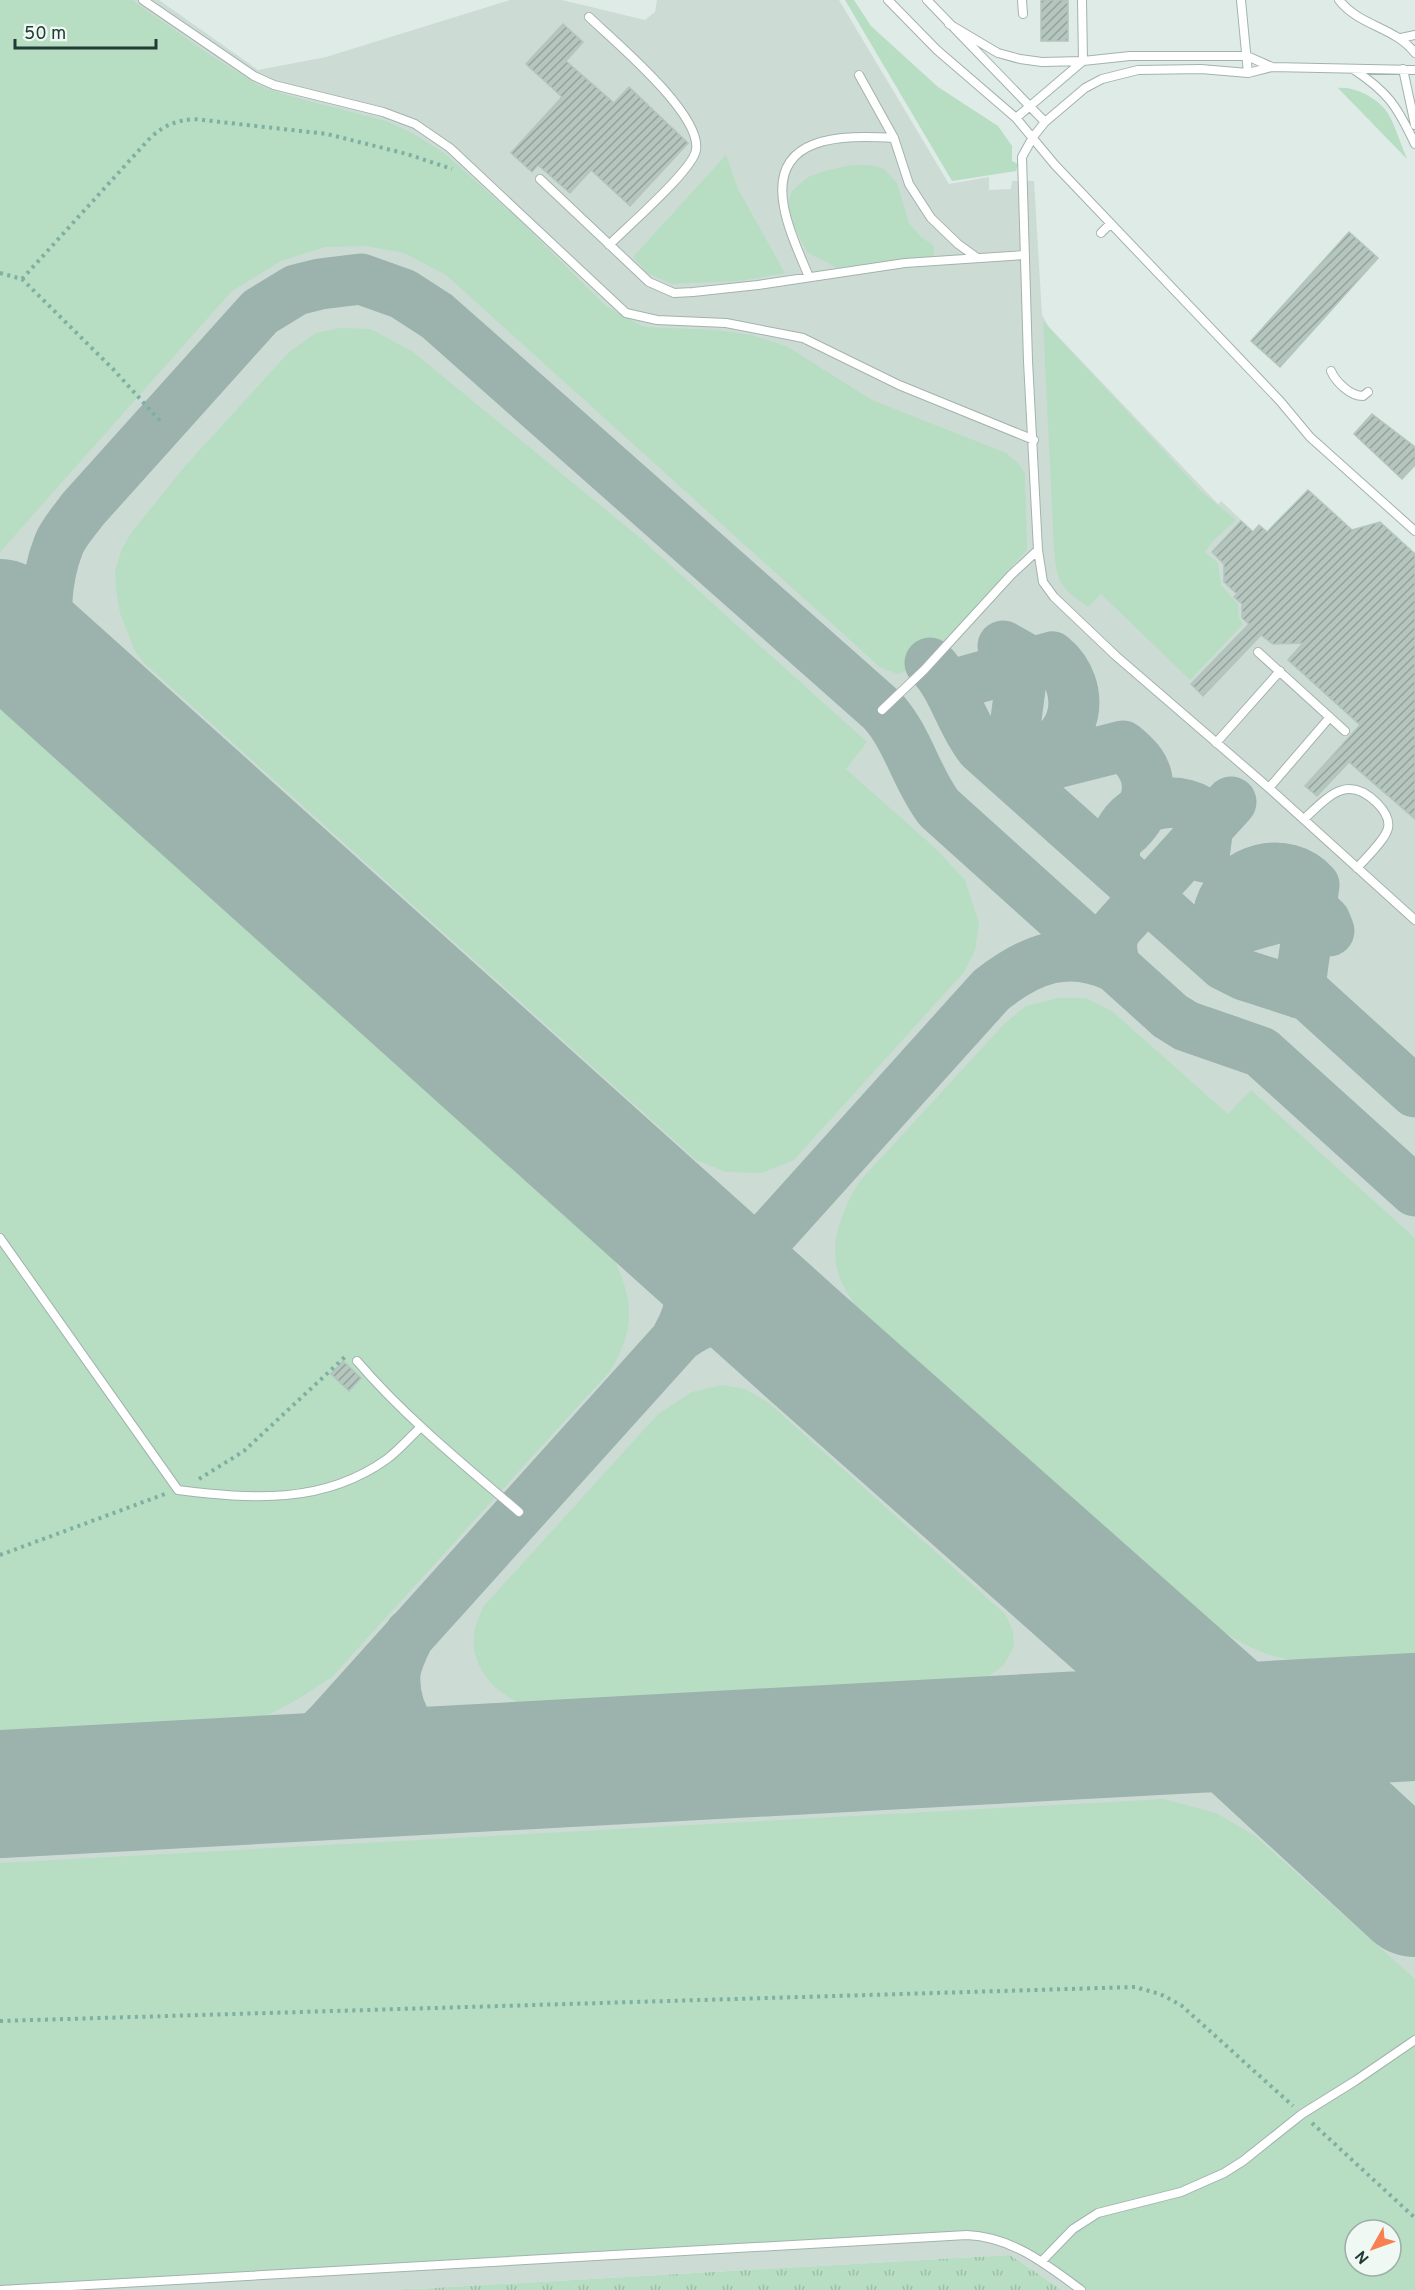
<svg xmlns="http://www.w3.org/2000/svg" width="1415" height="2290" viewBox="0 0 1415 2290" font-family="Overpass,sans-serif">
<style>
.built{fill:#cddbd5;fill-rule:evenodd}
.grass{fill:#b7ddc3;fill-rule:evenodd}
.park{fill:url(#park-tufts)}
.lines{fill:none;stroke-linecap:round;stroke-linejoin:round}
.taxiway{stroke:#9cb2ac;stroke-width:51}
.runway{stroke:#9cb2ac;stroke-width:128}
.building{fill:url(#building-hatch);stroke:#b2c5be;stroke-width:1.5}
.service-casing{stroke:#a2b3ad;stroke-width:10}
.path{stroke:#7eb0a2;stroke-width:4;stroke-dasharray:3 4.5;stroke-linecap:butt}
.service{stroke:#fff;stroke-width:8}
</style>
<defs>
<pattern id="park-tufts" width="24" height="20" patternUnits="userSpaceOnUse" patternTransform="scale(1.5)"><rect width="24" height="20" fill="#b7ddc3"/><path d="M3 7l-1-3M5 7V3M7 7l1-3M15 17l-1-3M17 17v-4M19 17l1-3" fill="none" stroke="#9dbfa8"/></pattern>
<pattern id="building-hatch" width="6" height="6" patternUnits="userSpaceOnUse" patternTransform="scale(1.5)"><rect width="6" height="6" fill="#b5c6bf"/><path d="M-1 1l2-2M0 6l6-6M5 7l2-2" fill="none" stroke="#93a29c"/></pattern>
</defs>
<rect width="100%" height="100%" fill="#dfebe6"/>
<path class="built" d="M 0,0 L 159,0 L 258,70 L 326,57 L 510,0 L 562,0 L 645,20 L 655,12 L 657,0 L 839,0 L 949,184 L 989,177 L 989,190 L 1011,189 L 1012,181 L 1034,181 L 1042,315 L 1049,327 L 1218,504 L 1221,501 L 1253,531 L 1259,525 L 1302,564 L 1272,527 L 1308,490 L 1352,530 L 1380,522 L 1415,554 L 1415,2290 L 1062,2290 L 1010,2255 L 397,2290 L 0,2290 ZM 1355,2230 L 1391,2230 L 1391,2266 L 1355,2266 Z"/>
<path class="grass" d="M 0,0 L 132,0 L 210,55 L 258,85 L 290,96 L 386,121 L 414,134 L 444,153 L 516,217 L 606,306 L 644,327 L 716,330 L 752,335 L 786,346 L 872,400 L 1006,453 L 1017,462 L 1025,473 L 1027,550 L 923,665 L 898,674 L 881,668 L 446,275 L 404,253 L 366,246 L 325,247 L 281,261 L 232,291 L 0,552 Z
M 845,0 L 854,0 L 871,26 L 938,87 L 998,126 L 1012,146 L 1012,161 L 1018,164 L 1016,171 L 952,181 Z
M 1338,88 C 1355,86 1380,99 1389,115 C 1396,128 1401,145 1407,159 Z
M 726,155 L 738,189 L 785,273 L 740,281 L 672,284 L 647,273 L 633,257 Z
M 852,165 L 868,165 L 883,168 L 897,183 L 909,223 L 920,236 L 934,246 L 934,254 L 930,258 L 837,268 L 807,252 L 790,219 L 787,205 L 792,191 L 808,177 L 824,171 Z
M 1043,321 L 1200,490 L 1236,520 L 1212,542 L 1205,552 L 1218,563 L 1221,585 L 1238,604 L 1239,618 L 1243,624 L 1190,680 L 1101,594 L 1088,607 C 1060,587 1057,584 1054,549 Z
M 340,328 L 371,329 L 413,352 L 639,537 L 867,742 L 846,769 L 935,848 L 965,880 L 979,923 L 975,951 L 964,972 L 794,1160 L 762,1173 L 726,1172 L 696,1160 L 144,663 L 135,651 L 120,613 L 116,590 L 115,570 L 122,549 L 131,533 L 186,465 L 289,352 L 316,333 Z
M 0,708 L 615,1261 C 634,1303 635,1329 611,1370 L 332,1677 L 298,1699 L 270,1714 L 223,1724 L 0,1735 Z
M 1058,998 L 1086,998 L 1112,1011 L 1228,1114 L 1251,1090 L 1415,1238 L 1415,1656 C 1373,1659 1328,1666 1286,1659 C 1263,1655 1241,1643 1222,1631 L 855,1306 C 850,1298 845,1289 841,1281 C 826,1247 842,1211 859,1182 L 1005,1023 L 1026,1006 Z
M 722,1385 L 745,1389 L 769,1403 L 1005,1614 L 1013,1631 L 1014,1647 L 1003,1666 L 985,1679 L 963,1682 L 530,1708 C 499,1696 470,1671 474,1634 C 475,1625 480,1615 483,1607 L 658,1414 L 692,1392 Z
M 1164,1799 L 1216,1813 L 1254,1835 L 1415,1979 L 1415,2290 L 1084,2290 L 993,2236 L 0,2286 L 0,1863 ZM 1355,2230 L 1391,2230 L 1391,2266 L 1355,2266 Z"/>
<path class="park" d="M 1010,2255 L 1062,2290 L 397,2290 Z"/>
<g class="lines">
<path class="taxiway" d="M 1003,646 L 1024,658 L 1009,773
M 930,663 C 954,687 960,722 981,748 L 1224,965 L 1244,975 L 1309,996 L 1415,1092
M 50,668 C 45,625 43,584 59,544 C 64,532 75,520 83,509 L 260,312 L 296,290 L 320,284 L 361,279 L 403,294 L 437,316 L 882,710 C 908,738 916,778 939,808 L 1170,1016 L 1186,1026 L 1261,1052 L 1415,1191
M 948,686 L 1052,657 C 1088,687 1079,746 1029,754 C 1012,756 995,749 978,744
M 1024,771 L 1123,746 C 1129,751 1136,757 1140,763 C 1156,786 1144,816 1124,833
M 1114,867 C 1114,856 1114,846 1118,835 C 1134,800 1182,792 1209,818 L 1204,857
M 1197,941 L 1311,908 L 1325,921 L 1329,931
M 1227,966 C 1222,947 1214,927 1220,907 C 1233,868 1286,854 1314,885 L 1299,993
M 670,1225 C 690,1266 702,1294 677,1337
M 680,1336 C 722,1306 754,1314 796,1338
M 410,1634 C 404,1646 397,1659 395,1673 C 392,1715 422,1759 464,1766 C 479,1768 496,1766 511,1766
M 208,1783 C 223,1780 240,1780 255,1776 C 285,1767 307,1747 329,1725 L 991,990 C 1030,959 1068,944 1116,967 C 1111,953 1109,941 1117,928 L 1231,802"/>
<path class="runway" d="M 0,623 L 796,1338 L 1235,1727 L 1415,1893
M 0,1794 L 1415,1717"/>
</g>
<path class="building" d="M 1041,0 L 1068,0 L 1068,41 L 1041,41 Z
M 563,24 L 583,42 L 566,61 L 614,103 L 629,87 L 688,143 L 630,206 L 591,170 L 570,193 L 538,165 L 532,172 L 511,153 L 562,97 L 526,64 Z
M 1349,232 L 1378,258 L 1280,367 L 1251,341 Z
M 1372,414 L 1415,447 L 1415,465 L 1402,479 L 1354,434 Z
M 1308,490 L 1352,530 L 1380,522 L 1415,554 L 1415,819 L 1349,762 L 1317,796 L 1305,786 L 1360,725 L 1288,660 L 1303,643 L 1273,644 L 1261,635 L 1203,696 L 1191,684 L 1249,624 L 1242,618 L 1242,604 L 1234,597 L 1237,594 L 1224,582 L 1224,564 L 1212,552 L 1241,521 L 1253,532 L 1259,525 L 1267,532 Z
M 343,1361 L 361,1378 L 349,1391 L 331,1374 Z"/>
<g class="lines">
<g class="service-casing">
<path id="service" d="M 143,0 L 254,76 L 274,85 L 383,112 L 415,124 L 450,148 L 626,313 L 657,320 L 726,323 L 803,338 L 899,385 L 1034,440
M 888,0 L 937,50 L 1016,118 L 1055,165 L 1280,401 L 1310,437 L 1415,531
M 927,0 L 1045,122
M 1022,0 L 1023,14
M 1082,0 L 1083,61
M 1241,0 L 1248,73
M 1339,0 C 1359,26 1395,27 1415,53
M 589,17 C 614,41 702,114 696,150 C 693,170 626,228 609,245
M 949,24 L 998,53 L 1020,59 L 1042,62 L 1083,61 L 1130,56 L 1247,56 L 1272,67
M 1401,38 L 1415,35
M 1353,69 C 1388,92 1397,106 1415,144
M 1403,69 L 1415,125
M 1415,70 L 1272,67 L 1248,73 L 1201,69 L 1138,70 L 1102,79 L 1085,88 L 1045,122 L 1033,137 L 1022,157 L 1028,361 L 1038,550 L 1043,582 L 1054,597 L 1116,656 L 1269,788 L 1415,920
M 859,75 L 894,138 L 909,184 L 931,218 L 958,244 L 976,257
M 1016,118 L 1083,61
M 540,179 L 649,282 L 674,293 L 693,292 L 758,285 L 905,263 L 1025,255
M 1101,233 L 1110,224
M 809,277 C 800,255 788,230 784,207 C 770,134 843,135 894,138
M 1331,371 C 1336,382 1350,396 1363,396 L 1368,392
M 1258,652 L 1345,731
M 882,710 L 924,670 L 1011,575 L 1038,550
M 1216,743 L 1280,671
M 1269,788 L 1330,717
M 1304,819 C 1328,797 1347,773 1377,803 C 1383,809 1390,819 1388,828 C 1386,839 1365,859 1357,868
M 0,1238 L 178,1490 C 251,1499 323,1505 387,1459 C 399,1450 410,1437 421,1427
M 357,1361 C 405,1417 463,1464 519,1512
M 1042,2261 L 1073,2229 L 1098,2213 L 1181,2192 L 1224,2173 L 1243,2161 L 1302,2114 L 1355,2081 L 1415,2040
M 0,2290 L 967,2235 C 1012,2237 1046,2264 1081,2290"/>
</g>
<path class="path" d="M 0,273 L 22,279 L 113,369 L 161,422
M 22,279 L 151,137 C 165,125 175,121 194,119 L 327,134 L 407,154 L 452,169
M 199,1479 L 244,1451 L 347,1355
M 0,1555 L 165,1494
M 0,2021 L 1135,1987 L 1160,1994 L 1181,2005 L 1293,2106
M 1312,2123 L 1415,2218"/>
<use href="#service" class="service"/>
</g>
<g transform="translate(1373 2248) rotate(230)"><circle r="28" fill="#f0f8f4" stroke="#9dada8" stroke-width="1.5"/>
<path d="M0-4.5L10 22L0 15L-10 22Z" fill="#f78052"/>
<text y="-9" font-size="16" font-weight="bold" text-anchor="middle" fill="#203c35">N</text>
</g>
<path d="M15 39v9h141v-9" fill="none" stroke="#203c35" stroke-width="3"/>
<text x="24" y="39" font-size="18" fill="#203c35" stroke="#f0f8f4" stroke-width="4.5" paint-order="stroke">50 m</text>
</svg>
